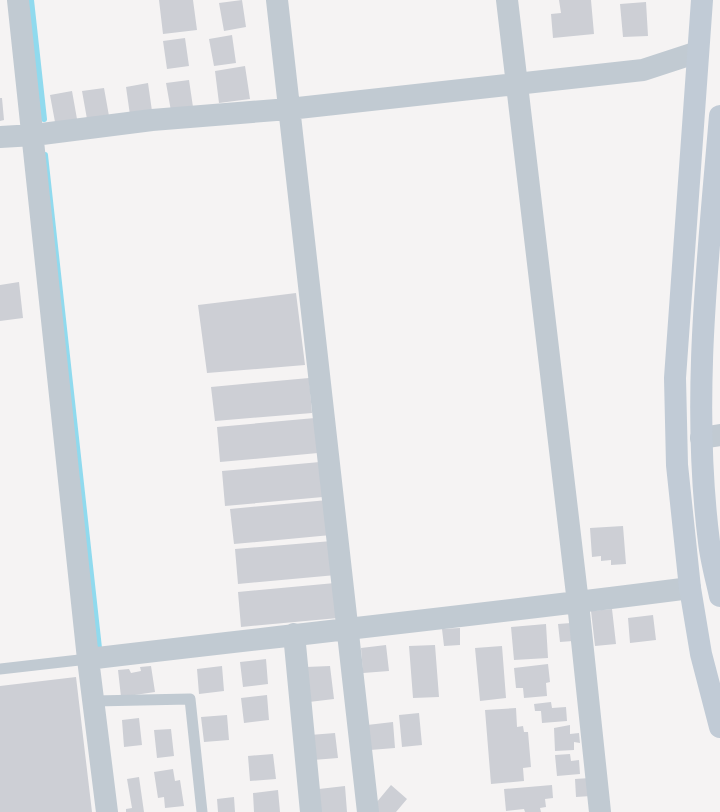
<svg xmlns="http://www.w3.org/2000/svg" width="720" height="812" viewBox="0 0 720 812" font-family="'Public Sans',sans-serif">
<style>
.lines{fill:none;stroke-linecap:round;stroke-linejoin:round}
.stream{stroke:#90daee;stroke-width:6}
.building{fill:#cdcfd5}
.lane{stroke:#c1cad2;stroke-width:11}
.street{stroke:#c1cad2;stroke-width:22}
.secondary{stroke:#c1cbd6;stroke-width:22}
</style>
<rect width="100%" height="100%" fill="#f5f3f3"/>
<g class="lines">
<path class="stream" d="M 31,0 L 44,119
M 45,155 L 99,648"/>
</g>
<path class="building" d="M 159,0 L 193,0 L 197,30 L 163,34 Z
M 242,0 L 246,27 L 224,31 L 219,3 Z
M 559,0 L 591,0 L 594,34 L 553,38 L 551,14 L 561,13 Z
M 646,2 L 648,36 L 623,37 L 620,4 Z
M 232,35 L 236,63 L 214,66 L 209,39 Z
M 185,38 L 189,66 L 167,69 L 163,41 Z
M 245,66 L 250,99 L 219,103 L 215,71 Z
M 189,80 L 193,107 L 171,111 L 166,83 Z
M 148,83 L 152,111 L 130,115 L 126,87 Z
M 104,88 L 109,116 L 87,119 L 82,91 Z
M 72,91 L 77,119 L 55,122 L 50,95 Z
M 0,98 L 2,98 L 4,120 L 0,121 Z
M 19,282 L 23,318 L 0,321 L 0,285 Z
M 296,293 L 305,365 L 207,373 L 198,305 Z
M 309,378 L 312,413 L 215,421 L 211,387 Z
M 315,418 L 318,453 L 220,462 L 217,427 Z
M 320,462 L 323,497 L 225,506 L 222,471 Z
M 328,500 L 331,535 L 234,544 L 230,509 Z
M 623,526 L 626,564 L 611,565 L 611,560 L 601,561 L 601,556 L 592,557 L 590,528 Z
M 332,541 L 336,575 L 238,584 L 235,549 Z
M 335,583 L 338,618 L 241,627 L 238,592 Z
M 612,609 L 616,644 L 595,646 L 591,611 Z
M 653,615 L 656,640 L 630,643 L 628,618 Z
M 571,623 L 573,641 L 560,642 L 558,624 Z
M 546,624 L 548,658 L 514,660 L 511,627 Z
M 460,628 L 460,645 L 444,646 L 442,629 Z
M 386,645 L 389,671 L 363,673 L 361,648 Z
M 435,645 L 439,697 L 413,698 L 409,646 Z
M 502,646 L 506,698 L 480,701 L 475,648 Z
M 266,659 L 268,684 L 243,687 L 240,662 Z
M 548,664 L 550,682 L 546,683 L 547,696 L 524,698 L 523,688 L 516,688 L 514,668 Z
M 151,666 L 155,692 L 121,697 L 118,670 L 129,669 L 131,673 L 141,671 L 140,667 Z
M 222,666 L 224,691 L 199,694 L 197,669 Z
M 330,666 L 334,699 L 309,702 L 306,667 Z
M 76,677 L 92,812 L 0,812 L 0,686 Z
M 267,695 L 269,720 L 244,723 L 241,698 Z
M 551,702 L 552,708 L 566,707 L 567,721 L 542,723 L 541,711 L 535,711 L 534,704 Z
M 516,708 L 517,727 L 523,726 L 524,732 L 528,732 L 531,767 L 523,768 L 524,781 L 491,784 L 485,710 Z
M 419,713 L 422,745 L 402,747 L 399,715 Z
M 227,715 L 229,740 L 204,742 L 201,717 Z
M 139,718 L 142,745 L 124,747 L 122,720 Z
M 393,722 L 395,748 L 370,750 L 367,725 Z
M 570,725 L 570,734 L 579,733 L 580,743 L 574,742 L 574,750 L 555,751 L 554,728 Z
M 171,729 L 174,756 L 157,758 L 154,730 Z
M 335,733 L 338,758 L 313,760 L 310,735 Z
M 273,754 L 276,779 L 250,781 L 248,756 Z
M 570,754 L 571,761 L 579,760 L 580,774 L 557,776 L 555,755 Z
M 173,769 L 175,781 L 180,780 L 184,806 L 165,808 L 164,797 L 158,798 L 154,772 Z
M 139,777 L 144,812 L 126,812 L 126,809 L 132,808 L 127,779 Z
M 590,778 L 591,796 L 576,797 L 575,779 Z
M 391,785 L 407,799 L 396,812 L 375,812 L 371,809 Z
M 552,785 L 553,798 L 545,799 L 546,807 L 540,808 L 541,812 L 525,812 L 524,809 L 506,811 L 504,789 Z
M 345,786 L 347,812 L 321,812 L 319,789 Z
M 278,790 L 280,812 L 254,812 L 253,793 Z
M 234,797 L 235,812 L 218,812 L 217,799 Z"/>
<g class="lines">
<path class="lane" d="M 0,669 L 88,659
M 94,701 L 190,699 L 202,812"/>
<path class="street" d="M 18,0 L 88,659 L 107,812
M 277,0 L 368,812
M 507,0 L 578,603 L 600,812
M 0,137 L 34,135 L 152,120 L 289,109 L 643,70 L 698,52
M 701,438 L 720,435
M 294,634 L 311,812
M 88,659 C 289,635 490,614 690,588"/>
<path class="secondary" d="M 702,0 L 675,378 L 677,465 L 690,588 L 701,654 L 720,727
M 720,116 C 708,258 691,401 709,542 C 711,560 716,578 720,596"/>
</g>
</svg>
